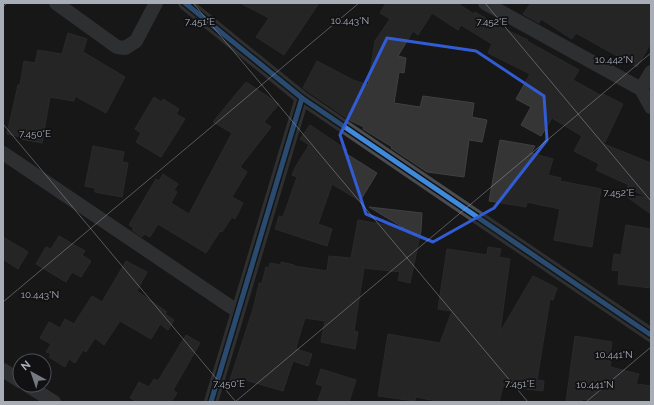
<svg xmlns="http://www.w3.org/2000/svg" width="654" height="405" viewBox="0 0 654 405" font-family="Raleway,sans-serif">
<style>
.building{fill:#353536;stroke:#3f4043}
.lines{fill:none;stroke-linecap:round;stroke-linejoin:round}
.street{stroke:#4b4c50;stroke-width:14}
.cycleway-casing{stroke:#111113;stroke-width:8}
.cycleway{stroke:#408adc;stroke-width:5}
.marked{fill:none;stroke:#325cd3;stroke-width:3;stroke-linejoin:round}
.ticks{fill:none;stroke:#a8adb8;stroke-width:1;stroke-opacity:0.45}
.ticks-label{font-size:10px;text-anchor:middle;fill:#a8adb8;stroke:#111113;stroke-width:3.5;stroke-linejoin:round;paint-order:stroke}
</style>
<rect width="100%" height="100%" fill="#171717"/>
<path class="building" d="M 240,3 L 319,3 L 284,55 L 256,37 L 269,18 Z
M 386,3 L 457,3 L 474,14 L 475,12 L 498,26 L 528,40 L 527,41 L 579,70 L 573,80 L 602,96 L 603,94 L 623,104 L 604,144 L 651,163 L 651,214 L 623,194 L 648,198 L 627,187 L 629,185 L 596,170 L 599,164 L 574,151 L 582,136 L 552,118 L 541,136 L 521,125 L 531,107 L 516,99 L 530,74 L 488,53 L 492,44 L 461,25 L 458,30 L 432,13 L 418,35 L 413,31 L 398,56 L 406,58 L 404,73 L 399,72 L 394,103 L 420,107 L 423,96 L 474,103 L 472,117 L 487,120 L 482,142 L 469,140 L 464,177 L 427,172 L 391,148 L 392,147 L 363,129 L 364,127 L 351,121 L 303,88 L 317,61 L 353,80 L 368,85 L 375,41 L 390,19 L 380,13 Z
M 531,3 L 651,3 L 651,43 L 637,67 L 576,33 L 572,39 L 541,19 L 539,23 L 523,14 Z
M 68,33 L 87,39 L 83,52 L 125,77 L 106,113 L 75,96 L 74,101 L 50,97 L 42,143 L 20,139 L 21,137 L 7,134 L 18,85 L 20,85 L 24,61 L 35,63 L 38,50 L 62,54 Z
M 246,82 L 279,104 L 264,122 L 271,127 L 240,167 L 247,172 L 232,197 L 243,203 L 235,219 L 232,217 L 222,232 L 220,231 L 206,253 L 158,224 L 150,237 L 144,234 L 142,237 L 132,230 L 134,228 L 129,225 L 156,179 L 159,181 L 163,174 L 178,184 L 174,190 L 177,192 L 171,203 L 189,214 L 232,133 L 213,122 Z
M 154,97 L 162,102 L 163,99 L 179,109 L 176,114 L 185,119 L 161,157 L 136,142 L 141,133 L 135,129 Z
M 310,125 L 347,150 L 345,153 L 377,173 L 360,201 L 332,184 L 318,224 L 332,229 L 327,246 L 275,229 L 279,216 L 283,217 L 297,177 L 292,175 L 296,166 L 309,145 L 300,139 Z
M 500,140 L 535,146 L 531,153 L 553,159 L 548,175 L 561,178 L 560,181 L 601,189 L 592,247 L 554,240 L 560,209 L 527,202 L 526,207 L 489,201 Z
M 93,146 L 124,152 L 122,162 L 128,163 L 122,197 L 95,192 L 95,188 L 85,186 Z
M 369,207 L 422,213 L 421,231 L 410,283 L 398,280 L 400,272 L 364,268 L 354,331 L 358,332 L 355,349 L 321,342 L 325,321 L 305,318 L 296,347 L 297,347 L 296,349 L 312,354 L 308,366 L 293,361 L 283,391 L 242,379 L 240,387 L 229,383 L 254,306 L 259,283 L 262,283 L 266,267 L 269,268 L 270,263 L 281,265 L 281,262 L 294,265 L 294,266 L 327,271 L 329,256 L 351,258 L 358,220 L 404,228 Z
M 626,225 L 651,229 L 651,288 L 618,284 L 619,271 L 612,270 L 614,254 L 621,255 Z
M 59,236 L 85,251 L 82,255 L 91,261 L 81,277 L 72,272 L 66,282 L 36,264 L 46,247 L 51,249 Z
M 3,237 L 28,252 L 18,269 L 3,259 Z
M 488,247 L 501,249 L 499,257 L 510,259 L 500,332 L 533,276 L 557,288 L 553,300 L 550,299 L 537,380 L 544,381 L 543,391 L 503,386 L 499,402 L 442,402 L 416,397 L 415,401 L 378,396 L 388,334 L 440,343 L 452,311 L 438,309 L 447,249 L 487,255 Z
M 126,261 L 147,272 L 137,291 L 167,312 L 165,314 L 174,320 L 168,330 L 160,324 L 151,339 L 120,321 L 104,345 L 95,338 L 86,352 L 83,350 L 75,363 L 69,359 L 65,367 L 49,357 L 51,354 L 46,352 L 51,344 L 40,338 L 49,322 L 60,328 L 65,319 L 74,324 L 92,296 L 102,302 Z
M 186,335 L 200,343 L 173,390 L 177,393 L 171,402 L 137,402 L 130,398 L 139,382 L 149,387 L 154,379 L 158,381 Z
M 575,336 L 612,342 L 610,355 L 612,355 L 610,367 L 639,374 L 636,384 L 651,386 L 651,402 L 602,402 L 582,399 L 581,402 L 566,402 Z
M 321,369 L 356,380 L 349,402 L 325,402 L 318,400 L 323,386 L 316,384 Z"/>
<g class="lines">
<path class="street" d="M 56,3 L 117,47 L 125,48 L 136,41 L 156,3
M 185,3 L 302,98 L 651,335
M 485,3 L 641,89 L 651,107
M 641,89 L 651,72
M 3,153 L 237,311
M 3,370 L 20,381
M 27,385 L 54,402
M 211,402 L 302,98"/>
<g class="cycleway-casing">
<path id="cycleway" d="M 185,3 L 302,98 L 651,335
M 211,402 L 302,98"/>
</g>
<use href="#cycleway" class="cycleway"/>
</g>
<path d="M0 0H654V405H0ZM 387,38 L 476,51 L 544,96 L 547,140 L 494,208 L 433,242 L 366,214 L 340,135 Z" fill="#171717" fill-opacity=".55" fill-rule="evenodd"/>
<path class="marked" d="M 387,38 L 476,51 L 544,96 L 547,140 L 494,208 L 433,242 L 366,214 L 340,135 Z"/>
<path class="ticks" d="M 193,3 L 528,402M 485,3 L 651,201M 3,7 L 7,3M 3,124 L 236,402M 3,302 L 359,3M 235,402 L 651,53M 586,402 L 651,347"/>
<g class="ticks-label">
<text x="350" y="24">10.443°N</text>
<text x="200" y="25">7.451°E</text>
<text x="492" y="25">7.452°E</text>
<text x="614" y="63">10.442°N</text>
<text x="35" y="137">7.450°E</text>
<text x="619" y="196">7.452°E</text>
<text x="40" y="298">10.443°N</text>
<text x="614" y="358">10.441°N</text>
<text x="229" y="387">7.450°E</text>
<text x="520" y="387">7.451°E</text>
<text x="595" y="388">10.441°N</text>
</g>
<rect width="654" height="405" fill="none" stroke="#a8adb8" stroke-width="8"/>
<g transform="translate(32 373) rotate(320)"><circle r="19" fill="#111113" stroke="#4d4f55"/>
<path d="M0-3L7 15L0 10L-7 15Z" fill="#757880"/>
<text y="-6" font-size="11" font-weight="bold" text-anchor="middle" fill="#a8adb8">N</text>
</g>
</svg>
